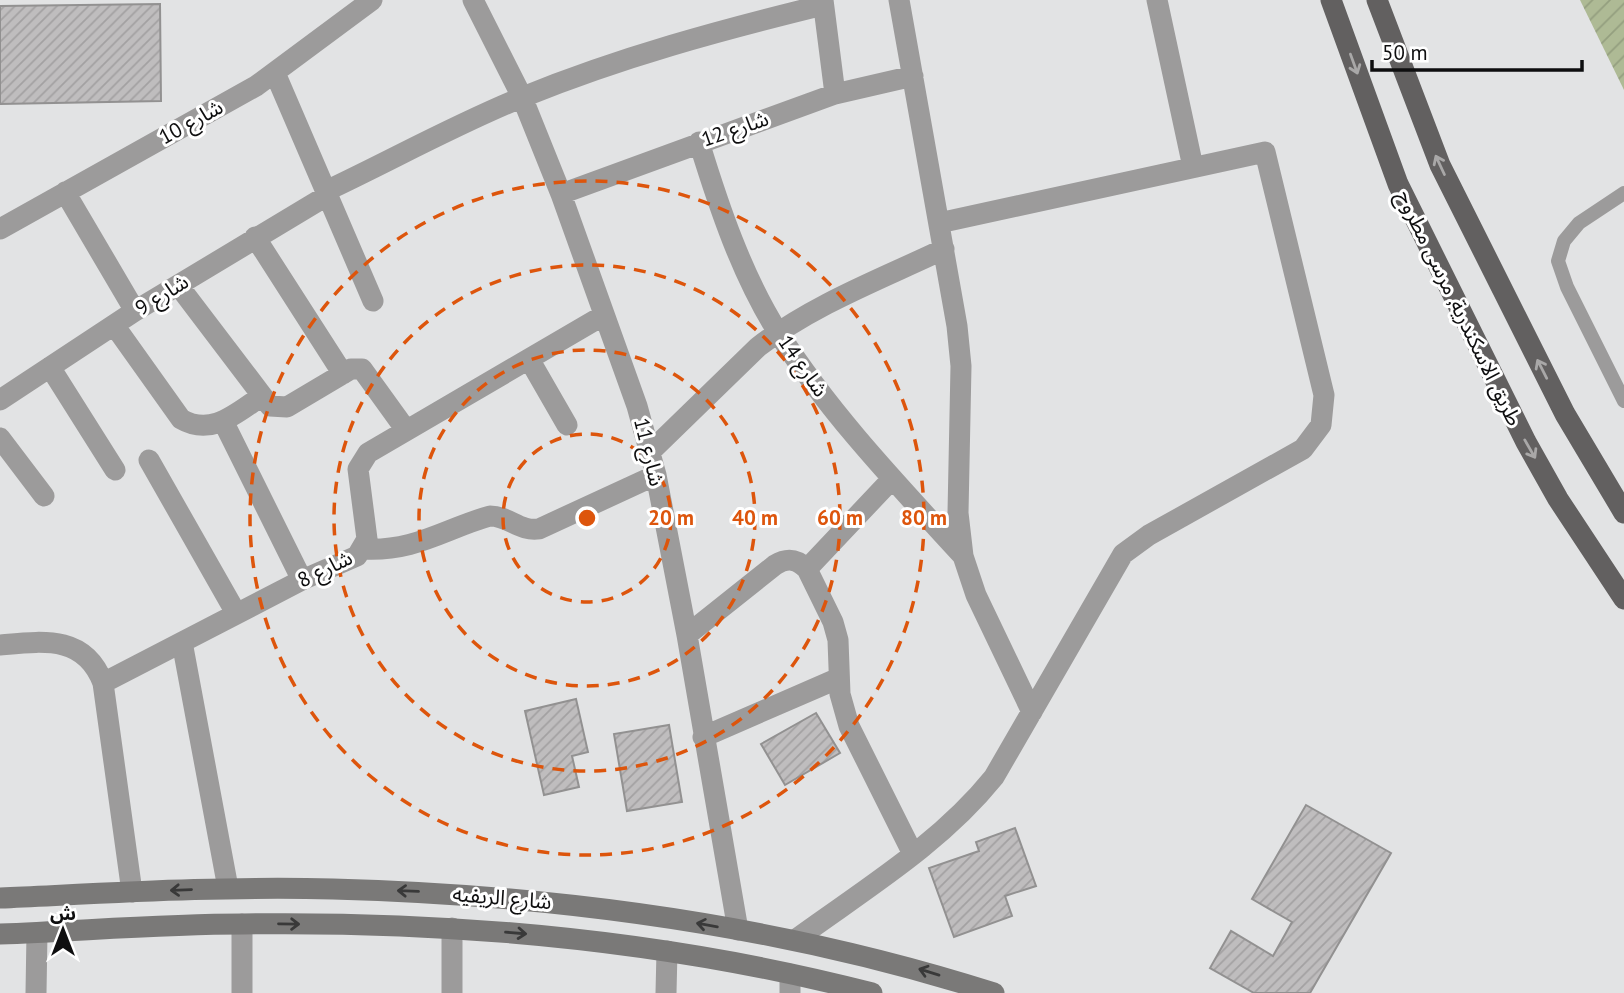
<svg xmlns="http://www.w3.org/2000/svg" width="1624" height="993" viewBox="0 0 1624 993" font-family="'PT Sans','Noto Sans Arabic',sans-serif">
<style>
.garden{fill:url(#garden-furrows)}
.building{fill:url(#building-hatch);stroke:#929191;stroke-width:2}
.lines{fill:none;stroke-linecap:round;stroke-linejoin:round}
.lane{stroke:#9c9b9b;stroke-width:14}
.street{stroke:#9c9b9b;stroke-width:21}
.secondary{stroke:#7a7978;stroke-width:21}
.primary{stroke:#626060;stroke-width:21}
.oneway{stroke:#a9a8a8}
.oneway2{stroke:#393939}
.ring{fill:none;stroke:#dd550c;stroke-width:3.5;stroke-dasharray:12 9}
.labels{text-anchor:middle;stroke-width:6;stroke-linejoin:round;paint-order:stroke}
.street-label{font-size:21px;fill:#0e0e0f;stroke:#fff}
.centre{fill:#dd550c;stroke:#fff;stroke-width:3.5}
.ring-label{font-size:21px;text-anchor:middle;font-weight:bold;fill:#dd550c;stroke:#fff;stroke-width:6;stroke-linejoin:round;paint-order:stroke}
</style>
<defs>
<pattern id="garden-furrows" width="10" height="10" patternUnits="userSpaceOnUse" patternTransform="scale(1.75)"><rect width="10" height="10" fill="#aeba95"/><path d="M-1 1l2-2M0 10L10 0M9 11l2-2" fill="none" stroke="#949f7f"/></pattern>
<pattern id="building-hatch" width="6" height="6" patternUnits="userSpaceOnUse" patternTransform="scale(1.75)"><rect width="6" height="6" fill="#bfbdbe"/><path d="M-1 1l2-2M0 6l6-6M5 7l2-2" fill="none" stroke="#a3a1a2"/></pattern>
</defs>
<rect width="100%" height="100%" fill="#e2e3e4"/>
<path class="garden" d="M 1580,0 L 1624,0 L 1624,90 Z"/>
<path class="building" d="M 160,4 L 161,101 L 0,104 L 0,6 Z
M 576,699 L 588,752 L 572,756 L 579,787 L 544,795 L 525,711 Z
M 816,713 L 840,753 L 785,785 L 761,744 Z
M 669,725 L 682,802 L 627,811 L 614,734 Z
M 1306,805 L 1391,853 L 1310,993 L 1254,993 L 1210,968 L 1231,931 L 1273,956 L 1292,922 L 1252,899 Z
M 1015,828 L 1036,886 L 1005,896 L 1012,916 L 954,937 L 929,868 L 979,851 L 976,842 Z"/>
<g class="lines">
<path class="lane" d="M 1624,193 L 1579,223 L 1564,241 L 1558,261 L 1567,287 L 1624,401"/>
<path class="street" d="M 473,0 L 522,97 L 561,194 L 637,406 L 656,475 L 687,635 L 738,930
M 823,0 L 835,94
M 899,0 L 957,326 L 961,366 L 958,513 L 963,556 L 976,595 L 1032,712
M 1157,0 L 1193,167
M 275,73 L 373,301
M 699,142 C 719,207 742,276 779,334 C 831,415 898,485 963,556
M 326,191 C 392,160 456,124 523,97 C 621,57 721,30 823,5
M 65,192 L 135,311
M 561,194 L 835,94 L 913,76
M 0,229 L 256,86 L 372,0
M 255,237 L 343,374
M 178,285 L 270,406 L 287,407 L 351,369 L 362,369 L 406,430
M 114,325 L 181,419 C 212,437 236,413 262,396
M 529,359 L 567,425
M 50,367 L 115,470
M 0,400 L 135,311 L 328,195
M 223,421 L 302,580
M 0,438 L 44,496
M 650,452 L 758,347 C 814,304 881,279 944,249
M 149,460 L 236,613
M 363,549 C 415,552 444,529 490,516 C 509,516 520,532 539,529 L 656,475
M 807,569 L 892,479
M 687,635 L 775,565 C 788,557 797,559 807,569 L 833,622 L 838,640 L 840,694 L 849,726 L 913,854
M 182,642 L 228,888
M 0,645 C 44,641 85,635 103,683 L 132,892
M 103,683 L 302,580 L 357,556 L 367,539 L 358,469 L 368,453 L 604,315
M 703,737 L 839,678
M 242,924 L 242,993
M 452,928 L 452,993
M 795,940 C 865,889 940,844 994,777 L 1123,554 L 1149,535 L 1303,449 L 1321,425 L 1324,395 L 1265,152 L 939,223
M 36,993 L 37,933
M 666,993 L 667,951
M 790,993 L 790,974"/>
<path class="secondary" d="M 0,898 C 111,893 222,886 333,889 C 557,895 781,925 994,993
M 0,934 C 81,931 162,924 243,924 C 454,921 667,940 872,993"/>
<path class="primary" d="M 1331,0 L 1398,184 L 1526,442 L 1558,499 L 1624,599
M 1377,0 L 1440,165 L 1565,414 L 1624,513"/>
</g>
<defs><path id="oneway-shaft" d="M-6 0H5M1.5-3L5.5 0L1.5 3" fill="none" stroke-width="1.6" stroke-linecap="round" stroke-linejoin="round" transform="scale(1.75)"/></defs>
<g class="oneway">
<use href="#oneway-shaft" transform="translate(1354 64) rotate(70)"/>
<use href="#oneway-shaft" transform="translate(1440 165) rotate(-115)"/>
<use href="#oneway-shaft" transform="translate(1542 369) rotate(-117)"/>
<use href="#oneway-shaft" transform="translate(1530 449) rotate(60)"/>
</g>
<g class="oneway2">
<use href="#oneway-shaft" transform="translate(181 890) rotate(178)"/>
<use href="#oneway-shaft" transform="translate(408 891) rotate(-178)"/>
<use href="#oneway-shaft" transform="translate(289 924) rotate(1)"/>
<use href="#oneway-shaft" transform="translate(707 925) rotate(-170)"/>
<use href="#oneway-shaft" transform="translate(516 933) rotate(5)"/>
<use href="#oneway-shaft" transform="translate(929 972) rotate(-163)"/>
</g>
<g class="ring">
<circle cx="587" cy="518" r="84"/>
<circle cx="587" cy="518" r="168"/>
<circle cx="587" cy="518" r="253"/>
<circle cx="587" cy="518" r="337"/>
</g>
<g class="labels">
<g class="street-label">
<text transform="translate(191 122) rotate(-29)" y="7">شارع 10</text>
<text transform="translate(735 129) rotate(-19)" y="7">شارع 12</text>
<text transform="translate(162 295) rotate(-32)" y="7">شارع 9</text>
<text transform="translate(1459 308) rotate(64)" y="7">طريق الاسكندرية, مرسى مطروح</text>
<text transform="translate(803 366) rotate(55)" y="7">شارع 14</text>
<text transform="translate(649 452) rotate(76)" y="7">شارع 11</text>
<text transform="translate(325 569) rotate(-26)" y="7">شارع 8</text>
<text transform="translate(502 898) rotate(5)" y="7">شارع الريفيه</text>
</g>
</g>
<circle cx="587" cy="518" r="10" class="centre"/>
<g class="ring-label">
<text x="671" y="525">20 m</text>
<text x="755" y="525">40 m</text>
<text x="840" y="525">60 m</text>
<text x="924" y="525">80 m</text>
</g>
<g transform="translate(63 930)" stroke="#ffffff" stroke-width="5" paint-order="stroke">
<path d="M0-5L12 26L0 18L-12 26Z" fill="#0e0e0f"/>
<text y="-10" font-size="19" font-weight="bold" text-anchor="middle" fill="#0e0e0f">ش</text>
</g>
<path d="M1372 60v10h210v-10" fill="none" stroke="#0e0e0f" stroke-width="3.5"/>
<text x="1382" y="60" font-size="21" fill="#0e0e0f" stroke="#ffffff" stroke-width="5" paint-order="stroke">50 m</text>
</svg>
